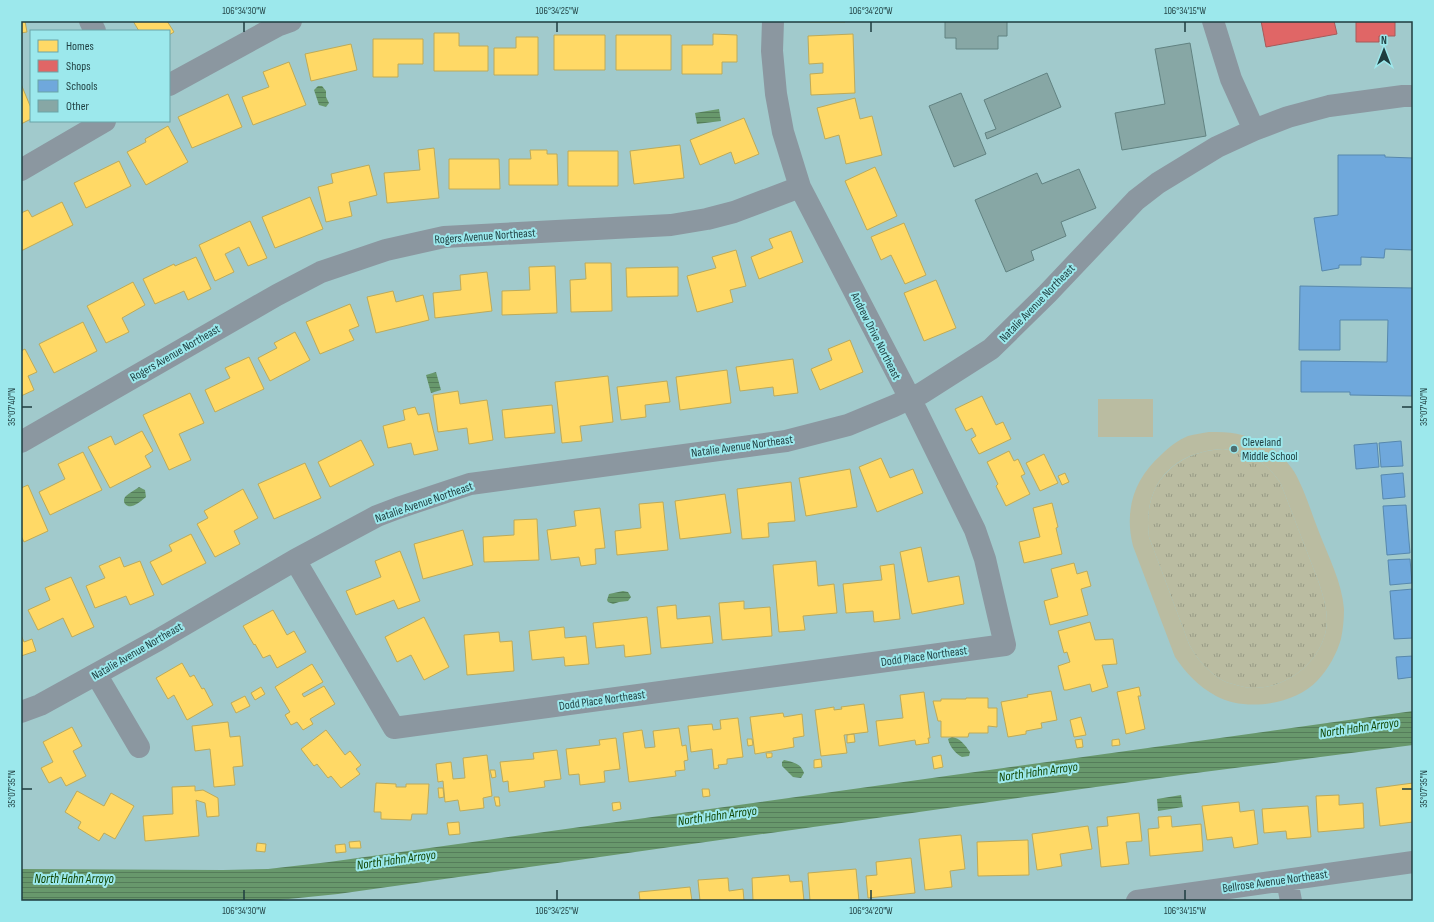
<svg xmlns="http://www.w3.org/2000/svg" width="1434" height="922" viewBox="0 0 1434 922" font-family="'Sofia Sans Condensed',sans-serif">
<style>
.grass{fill:url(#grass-tufts)}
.pitch{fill:#babca1;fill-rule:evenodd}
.water{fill:url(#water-rules)}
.homes{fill:#ffd966;stroke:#bcaa5a}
.shops{fill:#e06666;stroke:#a65a5a}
.schools{fill:#6fa8dc;stroke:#5788ad}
.building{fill:#87a7a5;stroke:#618281}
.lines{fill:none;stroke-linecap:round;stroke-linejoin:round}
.minor{stroke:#8b97a0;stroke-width:22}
.ticks{fill:none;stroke:#1e3d3f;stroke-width:1.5}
.poi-dot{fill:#4c6e70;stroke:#9ce8ec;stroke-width:1.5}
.labels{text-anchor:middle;stroke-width:4;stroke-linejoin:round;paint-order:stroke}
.street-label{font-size:12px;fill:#1e3d3f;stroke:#9ce8ec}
.poi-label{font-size:12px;fill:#1e3d3f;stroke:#9ce8ec;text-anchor:start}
.water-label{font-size:13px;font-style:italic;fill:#104500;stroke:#9ce8ec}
.neatline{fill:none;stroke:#1e3d3f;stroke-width:1.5}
.ticks-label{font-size:10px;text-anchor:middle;fill:#1e3d3f}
</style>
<defs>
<pattern id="grass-tufts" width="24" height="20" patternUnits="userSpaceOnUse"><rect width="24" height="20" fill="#babca1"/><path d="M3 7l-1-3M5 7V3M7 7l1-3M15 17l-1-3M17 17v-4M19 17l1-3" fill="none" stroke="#979a85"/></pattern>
<pattern id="water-rules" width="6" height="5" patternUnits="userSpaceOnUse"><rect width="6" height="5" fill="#68986c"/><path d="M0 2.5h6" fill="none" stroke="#557d5a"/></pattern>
</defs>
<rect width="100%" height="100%" fill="#a1cacc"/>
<path class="grass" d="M 1223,449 C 1250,453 1266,461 1281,484 L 1319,583 C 1323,596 1327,608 1327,622 C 1325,658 1290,688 1254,688 C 1247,688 1239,686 1233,684 C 1229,683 1225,682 1222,680 C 1207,671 1197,659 1189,644 L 1149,537 C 1142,486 1172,452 1223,449 Z"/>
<path class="pitch" d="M 1153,399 L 1153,437 L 1098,437 L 1098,399 Z
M 1209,432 C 1230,432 1244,433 1262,443 C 1266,445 1271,447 1275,450 C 1285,459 1294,469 1299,481 C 1307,497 1312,515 1319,532 C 1328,556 1342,582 1344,609 C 1344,619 1343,629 1341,639 C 1337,653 1328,670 1317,681 C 1294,705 1245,712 1216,696 C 1198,686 1186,673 1175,657 L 1133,546 C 1124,510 1134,479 1161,455 C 1169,447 1178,440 1188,436 C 1195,434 1203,433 1209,432 ZM 1224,449 C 1250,453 1266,461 1281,484 L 1319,583 C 1323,596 1327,608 1327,622 C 1325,658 1290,688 1254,688 C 1247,688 1239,686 1233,684 C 1229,683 1225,682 1222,680 C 1207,671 1197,659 1189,644 L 1149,537 C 1142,486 1172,451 1224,449 Z"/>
<path class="water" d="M 318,86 L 322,86 L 326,91 L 326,97 L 329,103 L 326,107 L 319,105 L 314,90 Z
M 719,109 L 721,121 L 697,124 L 695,113 Z
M 436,372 L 441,390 L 431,393 L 426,375 Z
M 139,487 L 145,490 L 146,497 C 142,500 137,505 132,506 C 126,508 121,501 126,496 C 129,493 135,490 139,487 Z
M 623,591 L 628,592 L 631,597 L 628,601 L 619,602 L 613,604 L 608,602 L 607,600 L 609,594 Z
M 1413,711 L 1413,745 L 1188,774 L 338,894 L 269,901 L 21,901 L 21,869 L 223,870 L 268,869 L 329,862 Z
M 952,737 C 960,738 965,745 970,752 L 969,756 L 962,757 C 955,753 950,747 948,739 Z
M 784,760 C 792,762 801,763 804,773 L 801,778 L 793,777 L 782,766 L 782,762 Z
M 1181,795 L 1183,807 L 1158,811 L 1157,799 Z"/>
<path class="homes" d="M 21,21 L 25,21 L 27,32 L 21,33 Z
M 133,21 L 167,21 L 174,32 L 169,35 L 169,31 L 139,31 Z
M 810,21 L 845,21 L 845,22 L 810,22 Z
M 434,33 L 459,33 L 459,46 L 488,46 L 488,71 L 434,71 Z
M 713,34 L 737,35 L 737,62 L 722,62 L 722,74 L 682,74 L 682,45 L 713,45 Z
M 853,34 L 855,93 L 811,95 L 810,74 L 823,73 L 823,63 L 809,64 L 808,36 Z
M 554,35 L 605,35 L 605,70 L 554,70 Z
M 616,35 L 671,35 L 671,70 L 616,70 Z
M 516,37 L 538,37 L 538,75 L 494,75 L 494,48 L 516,48 Z
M 373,39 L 423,39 L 423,64 L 398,64 L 398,77 L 373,77 Z
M 351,44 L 357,70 L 311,81 L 305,54 Z
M 289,62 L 306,105 L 253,125 L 242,97 L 269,87 L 263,72 Z
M 21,84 L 31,108 L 31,119 L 21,124 Z
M 228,94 L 242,127 L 192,148 L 178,117 Z
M 855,98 L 860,119 L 872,116 L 882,155 L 846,164 L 839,135 L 825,139 L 817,108 Z
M 744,118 L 759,154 L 735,164 L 731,152 L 700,165 L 690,140 Z
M 168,126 L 188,162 L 146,185 L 127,152 L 146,142 L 145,139 Z
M 680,145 L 684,178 L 634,184 L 630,151 Z
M 434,148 L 439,198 L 387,203 L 384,173 L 420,170 L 418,150 Z
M 530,150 L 547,150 L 547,154 L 557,154 L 558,185 L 509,185 L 509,159 L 531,159 Z
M 568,151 L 618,151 L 618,186 L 568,186 Z
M 449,159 L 499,159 L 500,189 L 449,189 Z
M 119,161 L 131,186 L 86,208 L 74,183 Z
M 369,165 L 377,195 L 349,202 L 352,216 L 326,222 L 318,187 L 333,183 L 331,174 Z
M 875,167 L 897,216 L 867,230 L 845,181 Z
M 310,197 L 323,229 L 275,248 L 262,217 Z
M 62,202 L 73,225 L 21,251 L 21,213 L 28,210 L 32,217 Z
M 250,221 L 267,258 L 248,266 L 239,247 L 225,254 L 234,272 L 215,281 L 199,245 Z
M 904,223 L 926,275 L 905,284 L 891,255 L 881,260 L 871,237 Z
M 791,231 L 803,262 L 759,279 L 751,257 L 773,248 L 769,239 Z
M 736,250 L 746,286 L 730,290 L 733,302 L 697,312 L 687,276 L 716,268 L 712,257 Z
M 196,257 L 211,289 L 188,300 L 184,291 L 155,304 L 143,279 L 174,264 L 175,266 Z
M 585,263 L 611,263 L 612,311 L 571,312 L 570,280 L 586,279 Z
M 555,266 L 557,313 L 502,315 L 502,291 L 530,290 L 529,267 Z
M 678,267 L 678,296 L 627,297 L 626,268 Z
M 487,272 L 492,311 L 435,318 L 433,293 L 461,290 L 460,275 Z
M 936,280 L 956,328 L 924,341 L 904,293 Z
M 133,282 L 145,305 L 122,318 L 129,332 L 106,343 L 87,306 Z
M 393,291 L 396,302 L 423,295 L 429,320 L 376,333 L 367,297 Z
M 350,304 L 359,326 L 349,330 L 354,340 L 320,354 L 306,322 Z
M 83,322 L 97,351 L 54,373 L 39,344 Z
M 295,332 L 310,360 L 270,381 L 258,358 L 277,348 L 274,343 Z
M 850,340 L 863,372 L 820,390 L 811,369 L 832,360 L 828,349 Z
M 25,349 L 37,372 L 28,376 L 34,390 L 21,396 L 21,351 Z
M 249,357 L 264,389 L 215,412 L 205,390 L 230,378 L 225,368 Z
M 793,359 L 798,393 L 774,396 L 773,387 L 740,391 L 736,367 Z
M 727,370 L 731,403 L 680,410 L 676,377 Z
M 608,376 L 613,422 L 580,426 L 582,441 L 562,443 L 555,382 Z
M 667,381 L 670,402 L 645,405 L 646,417 L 621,420 L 617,387 Z
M 458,391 L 460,404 L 487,400 L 493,440 L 469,444 L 467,428 L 438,432 L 433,395 Z
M 190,393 L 204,423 L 179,434 L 191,460 L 169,470 L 143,415 Z
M 982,396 L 996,425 L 1003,422 L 1011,439 L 979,454 L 971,439 L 976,436 L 972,428 L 966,431 L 955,409 Z
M 552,405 L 555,433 L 505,438 L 502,410 Z
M 415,407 L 418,415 L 429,413 L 438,450 L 414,455 L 411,443 L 388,448 L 383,426 L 405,420 L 403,410 Z
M 142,431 L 153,451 L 145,456 L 151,467 L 110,488 L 88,447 L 111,436 L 115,445 Z
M 361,440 L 374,465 L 330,487 L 318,462 Z
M 1009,451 L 1014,461 L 1018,459 L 1025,474 L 1021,476 L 1030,494 L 1006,506 L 996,486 L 998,484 L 987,462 Z
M 83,452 L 102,490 L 50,515 L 39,492 L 65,479 L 58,464 Z
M 1044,454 L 1058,483 L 1040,491 L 1026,463 Z
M 881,458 L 890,478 L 913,469 L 923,493 L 877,512 L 859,467 Z
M 305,463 L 321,498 L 274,519 L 258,484 Z
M 850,469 L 857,507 L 806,516 L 799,478 Z
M 1065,473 L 1069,482 L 1062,485 L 1058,476 Z
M 791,482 L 795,521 L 768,523 L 769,537 L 742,539 L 737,489 Z
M 28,485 L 48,531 L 24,542 L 21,536 L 21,488 Z
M 243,489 L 258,518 L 234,531 L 240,544 L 215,557 L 197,524 L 208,518 L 204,511 Z
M 725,494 L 731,533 L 680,539 L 675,501 Z
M 663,502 L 668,550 L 617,555 L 615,531 L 641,528 L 639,504 Z
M 1052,503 L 1058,527 L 1056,528 L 1062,554 L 1024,563 L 1019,542 L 1040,537 L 1033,508 Z
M 600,508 L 605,548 L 595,549 L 596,564 L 581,566 L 579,557 L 551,560 L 547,530 L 576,526 L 574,511 Z
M 537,519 L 539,560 L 484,562 L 483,537 L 514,535 L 514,520 Z
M 463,530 L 473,565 L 423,579 L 414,544 Z
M 191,534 L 206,563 L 162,585 L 150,562 L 172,551 L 169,545 Z
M 921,547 L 928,582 L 959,576 L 964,604 L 912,614 L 900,552 Z
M 400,551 L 420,601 L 398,609 L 394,600 L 356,615 L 346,591 L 381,577 L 375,561 Z
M 120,557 L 124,567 L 140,561 L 154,595 L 130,605 L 126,596 L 95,608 L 86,586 L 105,578 L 99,566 Z
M 816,561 L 818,586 L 834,584 L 837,613 L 803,616 L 805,630 L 779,632 L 773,565 Z
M 1074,563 L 1077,574 L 1087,571 L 1091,586 L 1081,589 L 1088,615 L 1050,625 L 1044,601 L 1058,597 L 1051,569 Z
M 894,564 L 900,619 L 874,622 L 873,611 L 846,613 L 843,584 L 882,580 L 880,566 Z
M 71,577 L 94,627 L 72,637 L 63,618 L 38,630 L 28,610 L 50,600 L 45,588 Z
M 744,601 L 744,609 L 770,607 L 772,636 L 722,640 L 719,603 Z
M 676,605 L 677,619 L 710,616 L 713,643 L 661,648 L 657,607 Z
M 273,610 L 287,635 L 294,631 L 306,652 L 277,668 L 270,655 L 263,658 L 255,644 L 254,645 L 243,626 Z
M 424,617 L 449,667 L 424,680 L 411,655 L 397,662 L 385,637 Z
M 647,617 L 651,654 L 625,657 L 624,645 L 596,648 L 593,623 Z
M 1090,622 L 1095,640 L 1113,639 L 1117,664 L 1102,665 L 1108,687 L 1092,692 L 1090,684 L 1067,690 L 1064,690 L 1058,666 L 1070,662 L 1067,652 L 1064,653 L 1058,631 Z
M 564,627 L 565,638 L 586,636 L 589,664 L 565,666 L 564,657 L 532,660 L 529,631 Z
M 499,632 L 500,642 L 512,641 L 514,671 L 467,675 L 464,635 Z
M 21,635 L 24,642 L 32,639 L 36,651 L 21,656 Z
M 182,663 L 190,677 L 194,675 L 202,689 L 204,688 L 213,705 L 187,720 L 174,695 L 168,699 L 156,678 Z
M 312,664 L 323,682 L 302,694 L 304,697 L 324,686 L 335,704 L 310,719 L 313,724 L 303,730 L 297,722 L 291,725 L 285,715 L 290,712 L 275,687 Z
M 261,687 L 265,694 L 255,700 L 251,693 Z
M 1139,687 L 1141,696 L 1138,696 L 1145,729 L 1126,734 L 1117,692 Z
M 1051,691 L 1057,720 L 1041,723 L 1042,728 L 1026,731 L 1026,734 L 1008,737 L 1001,702 L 1028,697 L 1027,695 Z
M 924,692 L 930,738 L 928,738 L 929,743 L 916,745 L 915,740 L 879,746 L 876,721 L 903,718 L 900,695 Z
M 245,696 L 250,706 L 236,713 L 231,703 Z
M 966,698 L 988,698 L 988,708 L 997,708 L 997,727 L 988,726 L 988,733 L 969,733 L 968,737 L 941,737 L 941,721 L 938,721 L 933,701 L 941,701 L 941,699 L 966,699 Z
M 864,704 L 868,732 L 844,735 L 847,753 L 821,756 L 815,710 L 834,707 L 834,710 L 842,709 L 841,707 Z
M 783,713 L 784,717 L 802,714 L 804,736 L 793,738 L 794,747 L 755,754 L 750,717 Z
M 1081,717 L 1086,735 L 1074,737 L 1070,720 Z
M 738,718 L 743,757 L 727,759 L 727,764 L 718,765 L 719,768 L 714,769 L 712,749 L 691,752 L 688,726 L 712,724 L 713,730 L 721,729 L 720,720 Z
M 228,722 L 230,737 L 240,736 L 243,766 L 233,767 L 235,785 L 214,787 L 210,749 L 195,751 L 192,726 Z
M 72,727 L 82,746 L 73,751 L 86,776 L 66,786 L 61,777 L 49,783 L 41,768 L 53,762 L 43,742 Z
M 679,728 L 682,746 L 686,745 L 688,760 L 684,761 L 685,770 L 675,771 L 676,776 L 629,782 L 623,733 L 642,730 L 645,748 L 655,747 L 653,731 Z
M 326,730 L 345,755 L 350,751 L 361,765 L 356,769 L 360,774 L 341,788 L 331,776 L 328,778 L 317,764 L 314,766 L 301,749 Z
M 854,734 L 855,742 L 847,743 L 847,735 Z
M 616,738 L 620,769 L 604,771 L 605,782 L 580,785 L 579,774 L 569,775 L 566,749 L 600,745 L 599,740 Z
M 747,739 L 752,739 L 753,745 L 748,746 Z
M 1082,739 L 1083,747 L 1077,748 L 1075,740 Z
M 1119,739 L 1120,745 L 1112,746 L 1112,740 Z
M 557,750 L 561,779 L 544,781 L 545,787 L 509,792 L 508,781 L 503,782 L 500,762 L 534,759 L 533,753 Z
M 766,753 L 772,753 L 772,757 L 767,758 Z
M 487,755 L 492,796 L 483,798 L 484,808 L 460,811 L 458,800 L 445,802 L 443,781 L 438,782 L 436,764 L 451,762 L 453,779 L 465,778 L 463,758 Z
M 941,755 L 943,767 L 934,769 L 932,757 Z
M 821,759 L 822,767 L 814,768 L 814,760 Z
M 490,770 L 495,770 L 496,777 L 492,778 Z
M 376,783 L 396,784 L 396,787 L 406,787 L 406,784 L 429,784 L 427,814 L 412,814 L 411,820 L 381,819 L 381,812 L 374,812 Z
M 1413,783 L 1413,822 L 1380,826 L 1376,788 Z
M 195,786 L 195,791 L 203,790 L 218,798 L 219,816 L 207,817 L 205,803 L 196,800 L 199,836 L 145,841 L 143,816 L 173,814 L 172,787 Z
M 438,788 L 443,788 L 444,797 L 439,798 Z
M 702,789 L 709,789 L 710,796 L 703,797 Z
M 77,791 L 104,806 L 111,793 L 134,806 L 115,839 L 104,833 L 99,841 L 78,828 L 81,822 L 65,812 Z
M 1339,795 L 1339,805 L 1363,803 L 1364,828 L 1318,832 L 1316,796 Z
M 494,797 L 499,797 L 500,806 L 496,806 Z
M 620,802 L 621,809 L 613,811 L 612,803 Z
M 1239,802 L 1240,812 L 1254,810 L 1258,844 L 1234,848 L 1232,837 L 1207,840 L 1202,806 Z
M 1308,806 L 1311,837 L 1287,839 L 1286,831 L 1264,833 L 1262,809 Z
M 1139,813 L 1142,841 L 1126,842 L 1129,864 L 1101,867 L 1097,827 L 1108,826 L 1107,817 Z
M 1171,816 L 1172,827 L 1201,824 L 1203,851 L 1150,856 L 1148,829 L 1159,828 L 1158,817 Z
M 459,822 L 460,834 L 449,835 L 447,823 Z
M 1088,826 L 1092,849 L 1060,854 L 1062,866 L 1037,870 L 1032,834 Z
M 961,835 L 965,869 L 950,871 L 952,887 L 925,890 L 919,839 Z
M 1028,840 L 1029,875 L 978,876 L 977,842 Z
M 360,841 L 361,848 L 350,848 L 349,842 Z
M 257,843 L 266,844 L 265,852 L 256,851 Z
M 345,844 L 346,852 L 336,853 L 335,845 Z
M 911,858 L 915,893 L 868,898 L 866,876 L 877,875 L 876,862 Z
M 856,869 L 859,901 L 810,901 L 808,873 Z
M 789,875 L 790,882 L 802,881 L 804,901 L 753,901 L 752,878 Z
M 728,878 L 729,891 L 743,889 L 744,901 L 700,901 L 698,880 Z
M 690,887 L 692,901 L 640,901 L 639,892 Z"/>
<path class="shops" d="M 1261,21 L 1334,21 L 1337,34 L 1266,47 Z
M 1356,21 L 1395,21 L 1395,36 L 1379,36 L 1379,42 L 1356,42 Z"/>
<path class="schools" d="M 1338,155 L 1385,155 L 1385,157 L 1413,158 L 1413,250 L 1385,249 L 1384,258 L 1361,257 L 1361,265 L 1339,265 L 1339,268 L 1322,271 L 1314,218 L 1338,215 Z
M 1300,286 L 1413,288 L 1413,396 L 1350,395 L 1350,392 L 1301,392 L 1301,361 L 1387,362 L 1388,320 L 1340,320 L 1340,350 L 1299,350 Z
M 1401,441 L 1403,466 L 1381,467 L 1379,443 Z
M 1377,443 L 1379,467 L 1356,469 L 1354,445 Z
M 1403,473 L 1405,497 L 1383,499 L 1381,475 Z
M 1406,505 L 1410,553 L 1387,555 L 1383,506 Z
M 1410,559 L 1412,583 L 1390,585 L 1388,560 Z
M 1413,589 L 1413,638 L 1394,639 L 1390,591 Z
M 1413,656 L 1413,677 L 1398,679 L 1396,657 Z"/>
<path class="building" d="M 945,21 L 1007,21 L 1007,36 L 998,36 L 998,49 L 956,49 L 956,38 L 945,38 Z
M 1190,43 L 1206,136 L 1122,150 L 1115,113 L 1165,104 L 1155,49 Z
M 1047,73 L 1061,107 L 987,139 L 985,133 L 996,129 L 984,100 Z
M 961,93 L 986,154 L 954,167 L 929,106 Z
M 1079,169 L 1096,208 L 1061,222 L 1066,236 L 1031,251 L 1034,260 L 1006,272 L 975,200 L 1037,173 L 1042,184 Z"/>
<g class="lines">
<path class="minor" d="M 90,21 L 95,31
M 1213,21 L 1231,79 L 1254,130
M 169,85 L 277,26 L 291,21
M 21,170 L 105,121
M 21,442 L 277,295 L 321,272 L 386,250 L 444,237 L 671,225 L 707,219 L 734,212 L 800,187
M 295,560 L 394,728 L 1005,645 L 985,559 L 975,530 L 917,412 L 800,187 L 783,132 L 776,94 L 772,51 L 773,21
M 96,674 L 139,747
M 21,712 L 40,705 L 158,640 L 295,560 L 377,516 L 398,508 L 470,484 L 786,441 L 848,425 L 894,406 L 922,393 L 991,349 L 1047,294 L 1136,200 L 1158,183 L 1217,147 L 1254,130 L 1288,117 L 1329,106 L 1403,96 L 1413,96
M 1287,880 L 1291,901
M 1137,901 L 1413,862"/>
</g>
<path class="ticks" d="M 244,22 L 244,32M 557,22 L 557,32M 871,22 L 871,32M 1185,22 L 1185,32M 22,407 L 32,407M 1402,407 L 1412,407M 22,789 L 32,789M 1402,789 L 1412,789M 244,890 L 244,900M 557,890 L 557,900M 871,890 L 871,900M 1185,890 L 1185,900"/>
<circle class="poi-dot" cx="1234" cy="449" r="4"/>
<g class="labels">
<g class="street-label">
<text transform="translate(485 236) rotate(-4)" y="4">Rogers Avenue Northeast</text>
<text transform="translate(1037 303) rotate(-46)" y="4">Natalie Avenue Northeast</text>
<text transform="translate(876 336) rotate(63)" y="4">Andrew Drive Northeast</text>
<text transform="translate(175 353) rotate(-30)" y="4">Rogers Avenue Northeast</text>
<text transform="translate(742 446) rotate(-8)" y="4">Natalie Avenue Northeast</text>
<text transform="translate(424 502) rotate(-19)" y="4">Natalie Avenue Northeast</text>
<text transform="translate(137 651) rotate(-30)" y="4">Natalie Avenue Northeast</text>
<text transform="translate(924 656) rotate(-8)" y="4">Dodd Place Northeast</text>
<text transform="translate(602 700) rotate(-8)" y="4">Dodd Place Northeast</text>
<text transform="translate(1275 881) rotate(-8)" y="4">Bellrose Avenue Northeast</text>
</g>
<g class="poi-label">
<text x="1242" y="446">Cleveland<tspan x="1242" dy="14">Middle School</tspan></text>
</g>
<g class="water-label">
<text transform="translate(1359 727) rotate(-8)" y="5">North Hahn Arroyo</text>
<text transform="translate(1038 771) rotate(-8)" y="5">North Hahn Arroyo</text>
<text transform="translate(717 815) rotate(-8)" y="5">North Hahn Arroyo</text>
<text transform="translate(396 859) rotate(-8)" y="5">North Hahn Arroyo</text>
<text x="74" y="883">North Hahn Arroyo</text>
</g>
</g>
<rect width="1434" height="922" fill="none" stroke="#9ce8ec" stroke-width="44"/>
<rect x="30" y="30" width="140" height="92" fill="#9ce8ec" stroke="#6aa4a7"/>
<rect x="38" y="40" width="20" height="12" fill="#ffd966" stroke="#6aa4a7"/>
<text x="66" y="50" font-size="12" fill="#1e3d3f">Homes</text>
<rect x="38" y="60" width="20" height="12" fill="#e06666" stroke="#6aa4a7"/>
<text x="66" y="70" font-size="12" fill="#1e3d3f">Shops</text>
<rect x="38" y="80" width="20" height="12" fill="#6fa8dc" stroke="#6aa4a7"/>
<text x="66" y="90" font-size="12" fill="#1e3d3f">Schools</text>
<rect x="38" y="100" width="20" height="12" fill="#87a7a5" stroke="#6aa4a7"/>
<text x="66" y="110" font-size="12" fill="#1e3d3f">Other</text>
<g transform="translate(1384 50)" stroke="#9ce8ec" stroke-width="3" paint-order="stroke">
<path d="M0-3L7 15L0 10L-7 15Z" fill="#1e3d3f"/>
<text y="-6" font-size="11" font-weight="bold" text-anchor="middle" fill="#1e3d3f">N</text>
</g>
<rect x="22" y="22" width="1390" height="878" class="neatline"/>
<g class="ticks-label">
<text x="244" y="14">106°34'30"W</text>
<text x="557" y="14">106°34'25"W</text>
<text x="871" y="14">106°34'20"W</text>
<text x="1185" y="14">106°34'15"W</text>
<text transform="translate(11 407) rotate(-90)" y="4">35°07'40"N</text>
<text transform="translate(1423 407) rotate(-90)" y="4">35°07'40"N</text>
<text transform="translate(11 789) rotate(-90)" y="4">35°07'35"N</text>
<text transform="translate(1423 789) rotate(-90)" y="4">35°07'35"N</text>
<text x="244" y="914">106°34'30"W</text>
<text x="557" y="914">106°34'25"W</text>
<text x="871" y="914">106°34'20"W</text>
<text x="1185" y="914">106°34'15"W</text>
</g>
</svg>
